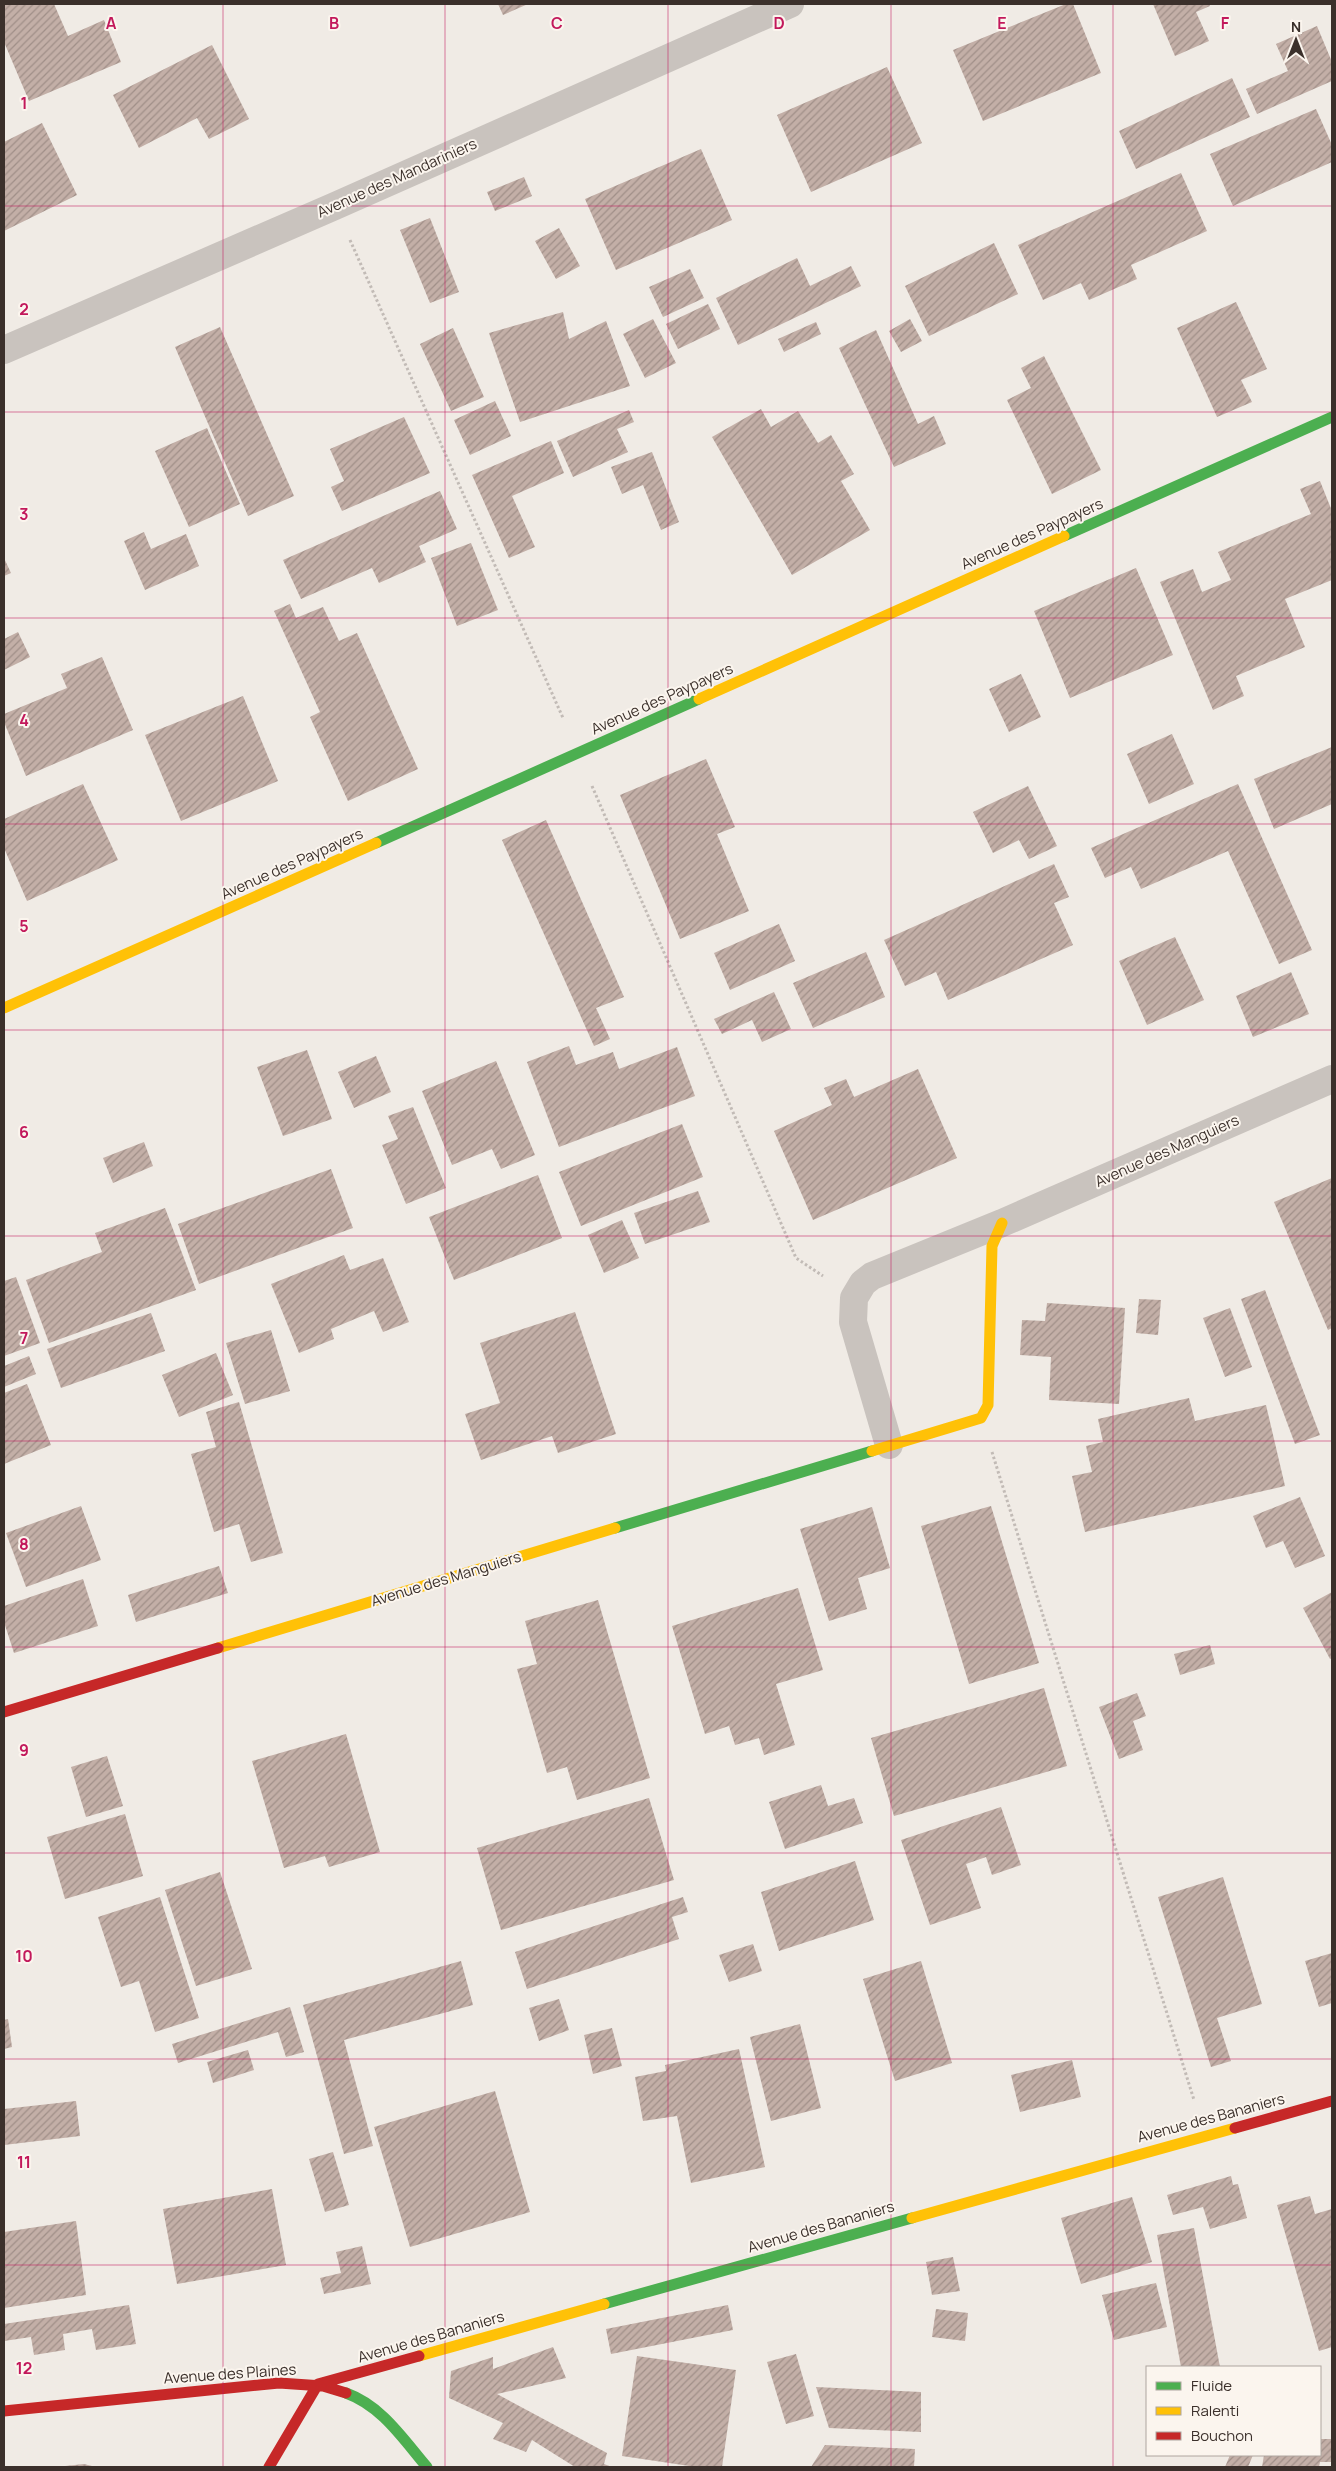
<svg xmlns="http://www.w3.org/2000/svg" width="1336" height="2471" viewBox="0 0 1336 2471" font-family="Manrope,sans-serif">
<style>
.building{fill:url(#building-hatch)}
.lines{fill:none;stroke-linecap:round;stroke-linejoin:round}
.path{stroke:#c2bbb6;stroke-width:3;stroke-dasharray:2.5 2.5;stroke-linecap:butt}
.street{stroke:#c9c3be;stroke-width:28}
.fast{stroke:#4caf50;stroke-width:11}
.slow{stroke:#ffc107;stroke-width:11}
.jam{stroke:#c62828;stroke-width:11}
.grid{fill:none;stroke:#c2185b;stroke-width:1;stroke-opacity:0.55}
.labels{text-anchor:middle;stroke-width:4;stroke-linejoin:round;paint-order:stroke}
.street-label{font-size:15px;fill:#3b302b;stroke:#fbf5ee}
.grid-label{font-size:16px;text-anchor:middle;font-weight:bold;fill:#c2185b;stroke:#fbf5ee;stroke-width:4;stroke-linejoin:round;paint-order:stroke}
</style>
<defs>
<pattern id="building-hatch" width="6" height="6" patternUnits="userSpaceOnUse" patternTransform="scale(1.25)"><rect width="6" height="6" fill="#c3afa7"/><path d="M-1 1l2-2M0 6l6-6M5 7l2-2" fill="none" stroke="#a08f88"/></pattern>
</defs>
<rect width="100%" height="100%" fill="#f0ebe5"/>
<path class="building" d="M 4,4 L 54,4 L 68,36 L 104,20 L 121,62 L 29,101 L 4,42 Z
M 498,4 L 528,4 L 503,15 Z
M 1066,4 L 1073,4 L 1101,73 L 983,121 L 953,50 Z
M 1153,4 L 1209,4 L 1210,6 L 1196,12 L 1209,41 L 1175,56 Z
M 1317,26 L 1332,62 L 1332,81 L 1257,114 L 1246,89 L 1288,71 L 1276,44 Z
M 212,45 L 249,119 L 209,139 L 197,118 L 139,148 L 113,95 Z
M 887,67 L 922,143 L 811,192 L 777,115 Z
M 1232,78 L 1250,117 L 1136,169 L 1119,131 Z
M 1316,109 L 1332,145 L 1332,162 L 1233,206 L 1210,154 Z
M 42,123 L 77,195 L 4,231 L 4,142 Z
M 701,149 L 732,220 L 616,270 L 585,199 Z
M 1181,173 L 1207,231 L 1131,265 L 1137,279 L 1089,300 L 1081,283 L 1043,300 L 1018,245 Z
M 524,177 L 532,196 L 495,211 L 487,192 Z
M 430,218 L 459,292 L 430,303 L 400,230 Z
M 559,228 L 580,266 L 556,279 L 535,241 Z
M 994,243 L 1018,294 L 929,336 L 905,286 Z
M 797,258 L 810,286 L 851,266 L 861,286 L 738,345 L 716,298 Z
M 690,269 L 704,298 L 663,317 L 649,287 Z
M 1236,302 L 1267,369 L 1241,380 L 1252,402 L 1217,417 L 1177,328 Z
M 708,304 L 720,329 L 678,349 L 666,324 Z
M 563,312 L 569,339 L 606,321 L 630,386 L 520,422 L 489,333 Z
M 653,319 L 676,363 L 645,378 L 623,334 Z
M 910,319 L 922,341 L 901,352 L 889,331 Z
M 816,322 L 821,334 L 784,352 L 778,339 Z
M 220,327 L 294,496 L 248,516 L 175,347 Z
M 453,328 L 484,397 L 451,411 L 420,344 Z
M 876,330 L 918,424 L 934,416 L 946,444 L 894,467 L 839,348 Z
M 1044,356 L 1101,470 L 1052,494 L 1007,400 L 1031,388 L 1021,368 Z
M 495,401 L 511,436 L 470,455 L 454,420 Z
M 761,409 L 771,427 L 798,411 L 818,443 L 831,435 L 854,474 L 841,481 L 870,530 L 792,575 L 712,437 Z
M 629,410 L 634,422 L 617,429 L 628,452 L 573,477 L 557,441 Z
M 404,417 L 430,473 L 342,511 L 331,487 L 344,481 L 330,449 Z
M 207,428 L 240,504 L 189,527 L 155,451 Z
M 551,441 L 564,473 L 512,496 L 535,547 L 509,558 L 472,475 Z
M 652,452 L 679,522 L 661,530 L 643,485 L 622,494 L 611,467 Z
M 1320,481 L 1332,511 L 1332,580 L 1285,599 L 1305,647 L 1236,676 L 1244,696 L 1213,710 L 1160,582 L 1193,569 L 1202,592 L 1231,580 L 1218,552 L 1311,514 L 1300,489 Z
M 440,491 L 457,529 L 419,546 L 426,562 L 379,583 L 372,568 L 301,599 L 283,560 Z
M 144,532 L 151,549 L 186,534 L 199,566 L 145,590 L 124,541 Z
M 471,543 L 498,610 L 457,626 L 431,558 Z
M 4,558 L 11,573 L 4,576 Z
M 1136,568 L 1173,655 L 1070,698 L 1034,611 Z
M 290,604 L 296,618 L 323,607 L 339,641 L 357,633 L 418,769 L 348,801 L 310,717 L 320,712 L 274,611 Z
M 18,632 L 30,657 L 4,670 L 4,639 Z
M 102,657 L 133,730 L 26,776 L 4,722 L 4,714 L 67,688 L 61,674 Z
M 1021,674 L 1041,717 L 1009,732 L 989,689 Z
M 243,696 L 278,781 L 181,821 L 145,735 Z
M 1172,734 L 1194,784 L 1149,804 L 1127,754 Z
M 1332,747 L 1332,804 L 1274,829 L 1254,779 Z
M 706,759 L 735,827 L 717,834 L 749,911 L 680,939 L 620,795 Z
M 83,784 L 118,860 L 27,901 L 4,848 L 4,819 Z
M 1238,784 L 1312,950 L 1279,964 L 1228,851 L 1141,889 L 1131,867 L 1105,878 L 1091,848 Z
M 1028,786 L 1057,846 L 1029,859 L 1019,840 L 993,853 L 973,812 Z
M 546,820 L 624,997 L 596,1008 L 610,1039 L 594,1046 L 502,840 Z
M 1054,864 L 1069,897 L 1054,903 L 1073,945 L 948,1000 L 936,972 L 905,986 L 884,940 Z
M 779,924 L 795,961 L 730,990 L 714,953 Z
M 1175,937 L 1204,1000 L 1147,1025 L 1119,961 Z
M 866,952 L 885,997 L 813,1028 L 793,983 Z
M 1291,972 L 1309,1014 L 1253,1037 L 1236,996 Z
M 774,992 L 791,1029 L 762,1042 L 752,1020 L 722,1034 L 714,1019 Z
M 569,1046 L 576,1065 L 613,1052 L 619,1069 L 677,1047 L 695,1096 L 559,1147 L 527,1062 Z
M 307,1050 L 332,1119 L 283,1136 L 257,1067 Z
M 376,1056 L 391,1092 L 354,1108 L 338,1072 Z
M 496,1061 L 535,1155 L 501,1169 L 492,1149 L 452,1165 L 422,1091 Z
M 918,1069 L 957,1158 L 813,1220 L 774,1131 L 832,1105 L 824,1088 L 846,1079 L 854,1097 Z
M 413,1107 L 446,1188 L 406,1204 L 382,1145 L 398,1139 L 388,1116 Z
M 682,1124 L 703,1177 L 581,1226 L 559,1172 Z
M 144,1142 L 153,1166 L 113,1183 L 103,1158 Z
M 331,1169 L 353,1228 L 199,1284 L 178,1224 Z
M 538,1175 L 562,1238 L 454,1280 L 429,1217 Z
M 1332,1178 L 1332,1328 L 1328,1330 L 1274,1202 Z
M 698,1191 L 710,1222 L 645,1244 L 634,1213 Z
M 165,1208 L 196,1290 L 49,1343 L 26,1280 L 102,1252 L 95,1233 Z
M 622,1220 L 639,1258 L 604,1273 L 588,1235 Z
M 344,1255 L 350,1270 L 383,1258 L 409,1322 L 383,1332 L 374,1311 L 331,1329 L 334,1339 L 299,1353 L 271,1284 Z
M 16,1277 L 40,1343 L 4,1356 L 4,1281 Z
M 1265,1290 L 1320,1435 L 1295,1444 L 1241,1299 Z
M 1139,1299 L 1161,1300 L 1158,1335 L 1136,1333 Z
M 1047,1303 L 1125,1308 L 1119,1404 L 1049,1400 L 1051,1357 L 1020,1355 L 1022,1320 L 1045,1321 Z
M 1230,1308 L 1252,1367 L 1225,1377 L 1203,1318 Z
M 575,1312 L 616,1434 L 558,1453 L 552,1436 L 481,1460 L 465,1414 L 500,1403 L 480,1343 Z
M 151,1313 L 165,1351 L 61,1388 L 47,1349 Z
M 271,1330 L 290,1391 L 245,1404 L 226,1343 Z
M 216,1353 L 233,1395 L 179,1417 L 162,1375 Z
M 29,1356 L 36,1374 L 4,1387 L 4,1366 Z
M 27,1384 L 51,1445 L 4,1464 L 4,1393 Z
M 1189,1398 L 1195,1421 L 1266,1405 L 1285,1486 L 1085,1532 L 1072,1476 L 1092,1472 L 1086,1446 L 1103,1442 L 1098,1419 Z
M 239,1402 L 283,1553 L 251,1562 L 239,1524 L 214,1532 L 191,1454 L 216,1447 L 206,1412 Z
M 1300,1497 L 1325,1556 L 1295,1568 L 1283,1541 L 1266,1548 L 1253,1516 Z
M 81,1506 L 101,1560 L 26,1587 L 6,1533 Z
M 991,1506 L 1039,1663 L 969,1684 L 921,1526 Z
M 872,1507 L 890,1568 L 858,1578 L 867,1609 L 829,1621 L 800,1529 Z
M 219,1566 L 228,1593 L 136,1622 L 128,1595 Z
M 83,1579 L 98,1626 L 14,1653 L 4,1622 L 4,1606 Z
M 798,1588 L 823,1670 L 776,1684 L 795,1745 L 764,1755 L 759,1738 L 735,1745 L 729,1726 L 705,1734 L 672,1626 Z
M 1332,1592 L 1332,1658 L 1330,1659 L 1303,1608 Z
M 598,1600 L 650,1778 L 577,1800 L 567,1767 L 547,1773 L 517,1669 L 537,1664 L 525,1621 Z
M 1210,1645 L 1215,1664 L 1180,1675 L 1174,1654 Z
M 1044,1688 L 1067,1766 L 894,1816 L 871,1738 Z
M 1137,1693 L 1146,1716 L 1133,1721 L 1143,1750 L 1119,1759 L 1099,1707 Z
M 346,1734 L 380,1852 L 329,1867 L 325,1856 L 284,1868 L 252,1761 Z
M 107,1756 L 123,1806 L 86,1817 L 71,1767 Z
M 821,1785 L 828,1806 L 854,1798 L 863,1823 L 785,1849 L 769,1802 Z
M 649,1798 L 674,1880 L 501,1930 L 477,1848 Z
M 1001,1807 L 1021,1865 L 992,1875 L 986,1857 L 966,1864 L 981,1908 L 930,1925 L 901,1840 Z
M 125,1814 L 143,1876 L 65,1899 L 47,1837 Z
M 855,1861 L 874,1920 L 779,1951 L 761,1892 Z
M 220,1872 L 252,1969 L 196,1986 L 165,1890 Z
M 1223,1877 L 1262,2004 L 1217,2018 L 1231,2061 L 1211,2067 L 1158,1897 Z
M 160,1897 L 199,2018 L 155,2032 L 139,1981 L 121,1987 L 98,1917 Z
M 683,1897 L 688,1912 L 672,1917 L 679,1939 L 527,1989 L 515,1952 Z
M 753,1944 L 762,1971 L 729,1982 L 719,1955 Z
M 1332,1953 L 1332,2003 L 1319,2007 L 1305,1961 Z
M 461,1961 L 473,2005 L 344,2040 L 373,2146 L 344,2154 L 303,2005 Z
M 921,1961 L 952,2063 L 895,2081 L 863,1979 Z
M 559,1999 L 569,2030 L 539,2041 L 529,2008 Z
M 290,2007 L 304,2052 L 286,2057 L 278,2032 L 178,2063 L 172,2044 Z
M 8,2019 L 12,2047 L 4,2049 L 4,2020 Z
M 800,2024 L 821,2108 L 771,2121 L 750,2037 Z
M 612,2028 L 622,2066 L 593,2074 L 584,2035 Z
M 739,2049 L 765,2167 L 691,2183 L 677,2116 L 643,2121 L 635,2077 L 666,2071 L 665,2065 Z
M 248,2050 L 254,2070 L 213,2083 L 207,2062 Z
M 1072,2060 L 1081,2097 L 1020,2112 L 1011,2075 Z
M 495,2091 L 530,2212 L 410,2247 L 374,2127 Z
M 76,2101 L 80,2136 L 4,2145 L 4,2109 Z
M 333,2152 L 349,2205 L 325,2212 L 309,2159 Z
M 1231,2176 L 1233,2185 L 1238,2184 L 1247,2218 L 1210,2229 L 1203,2207 L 1173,2215 L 1167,2195 Z
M 272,2189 L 286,2265 L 177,2284 L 163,2209 Z
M 1310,2196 L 1315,2214 L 1332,2209 L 1332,2347 L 1319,2351 L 1277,2205 Z
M 1132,2197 L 1152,2262 L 1081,2284 L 1061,2218 Z
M 76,2221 L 86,2295 L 4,2308 L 4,2232 Z
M 1194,2228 L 1220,2367 L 1181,2367 L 1157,2235 Z
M 362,2246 L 371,2284 L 324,2294 L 320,2278 L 341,2273 L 336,2252 Z
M 953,2257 L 960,2291 L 932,2295 L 926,2262 Z
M 1156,2283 L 1167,2327 L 1114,2340 L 1102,2295 Z
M 129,2305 L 136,2344 L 96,2350 L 92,2329 L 63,2334 L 65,2350 L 34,2355 L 31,2337 L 4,2341 L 4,2324 Z
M 728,2305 L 733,2330 L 611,2354 L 606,2329 Z
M 936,2309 L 968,2313 L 965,2341 L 932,2337 Z
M 553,2347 L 566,2378 L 497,2394 L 607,2453 L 604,2464 L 612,2467 L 575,2467 L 532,2440 L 526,2452 L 493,2439 L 503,2423 L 449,2398 L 451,2371 L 493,2357 L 493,2369 Z
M 796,2354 L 814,2416 L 786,2424 L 767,2362 Z
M 637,2356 L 736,2370 L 722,2467 L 696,2467 L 622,2456 Z
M 816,2387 L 921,2392 L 921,2432 L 829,2428 Z
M 1320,2439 L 1332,2439 L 1332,2462 L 1320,2462 L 1319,2467 L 1262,2467 L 1264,2455 L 1320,2455 Z
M 825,2445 L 915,2449 L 914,2467 L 811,2467 Z
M 1230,2455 L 1253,2455 L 1248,2467 L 1225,2467 Z
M 84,2464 L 96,2467 L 65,2467 L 65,2466 Z"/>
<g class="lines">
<path class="path" d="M 350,240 L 563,718
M 592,786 L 796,1258 L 823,1276
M 992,1452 L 1194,2100"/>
<path class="street" d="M 4,350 L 335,206 L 790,4
M 889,1445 L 853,1322 L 854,1298 L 863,1283 L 872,1276 L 1002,1223 L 1332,1079"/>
<path class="fast" d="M 1064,536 L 1332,417
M 376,843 L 699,699
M 615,1528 L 872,1451
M 604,2304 L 912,2218
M 346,2393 C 382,2406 403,2439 427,2467"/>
<path class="slow" d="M 699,699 L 1064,536
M 4,1008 L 376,843
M 872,1451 L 981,1418 L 988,1405 L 992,1246 L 1002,1223
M 218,1648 L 615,1528
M 912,2218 L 1235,2128
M 419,2356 L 604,2304"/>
<path class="jam" d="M 4,1712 L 218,1648
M 1235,2128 L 1332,2101
M 4,2411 L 279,2383 L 323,2386 L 346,2393
M 269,2467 L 318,2384 L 419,2356"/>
</g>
<path class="grid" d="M 223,4 L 223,2467M 445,4 L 445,2467M 668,4 L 668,2467M 891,4 L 891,2467M 1113,4 L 1113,2467M 4,206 L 1332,206M 4,412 L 1332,412M 4,618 L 1332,618M 4,824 L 1332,824M 4,1030 L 1332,1030M 4,1236 L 1332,1236M 4,1441 L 1332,1441M 4,1647 L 1332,1647M 4,1853 L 1332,1853M 4,2059 L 1332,2059M 4,2265 L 1332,2265"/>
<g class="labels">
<g class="street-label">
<text transform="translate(397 178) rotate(-24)" y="5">Avenue des Mandariniers</text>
<text transform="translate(1032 534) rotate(-24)" y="5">Avenue des Paypayers</text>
<text transform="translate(662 699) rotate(-24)" y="5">Avenue des Paypayers</text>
<text transform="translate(292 864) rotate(-24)" y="5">Avenue des Paypayers</text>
<text transform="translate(1167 1151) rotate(-24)" y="5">Avenue des Manguiers</text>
<text transform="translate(446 1579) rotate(-17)" y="5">Avenue des Manguiers</text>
<text transform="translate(1211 2118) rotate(-15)" y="5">Avenue des Bananiers</text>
<text transform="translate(821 2227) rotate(-16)" y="5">Avenue des Bananiers</text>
<text transform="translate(431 2337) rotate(-16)" y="5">Avenue des Bananiers</text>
<text transform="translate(230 2374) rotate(-4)" y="5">Avenue des Plaines</text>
</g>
</g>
<g class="grid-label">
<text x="111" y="29">A</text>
<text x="334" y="29">B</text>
<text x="557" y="29">C</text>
<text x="779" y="29">D</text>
<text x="1002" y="29">E</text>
<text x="1225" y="29">F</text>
<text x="24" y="109">1</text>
<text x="24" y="315">2</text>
<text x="24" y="520">3</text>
<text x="24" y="726">4</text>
<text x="24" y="932">5</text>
<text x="24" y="1138">6</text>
<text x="24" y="1344">7</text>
<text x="24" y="1550">8</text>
<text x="24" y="1756">9</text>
<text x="24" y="1962">10</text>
<text x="24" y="2168">11</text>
<text x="24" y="2374">12</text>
</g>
<rect width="1336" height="2471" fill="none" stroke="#3b302b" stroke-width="10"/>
<rect x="1146" y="2366" width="175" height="90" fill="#fbf5ee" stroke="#aea6a0"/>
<rect x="1156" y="2382" width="25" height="8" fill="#4caf50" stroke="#aea6a0"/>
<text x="1191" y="2391" font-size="15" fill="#3b302b">Fluide</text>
<rect x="1156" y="2407" width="25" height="8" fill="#ffc107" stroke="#aea6a0"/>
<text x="1191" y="2416" font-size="15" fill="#3b302b">Ralenti</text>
<rect x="1156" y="2432" width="25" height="8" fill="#c62828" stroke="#aea6a0"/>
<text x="1191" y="2441" font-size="15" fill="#3b302b">Bouchon</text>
<g transform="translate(1296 40)" stroke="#fbf5ee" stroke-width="4" paint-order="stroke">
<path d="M0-4L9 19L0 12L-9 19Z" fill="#3b302b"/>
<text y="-8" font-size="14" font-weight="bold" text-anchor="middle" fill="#3b302b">N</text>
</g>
</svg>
